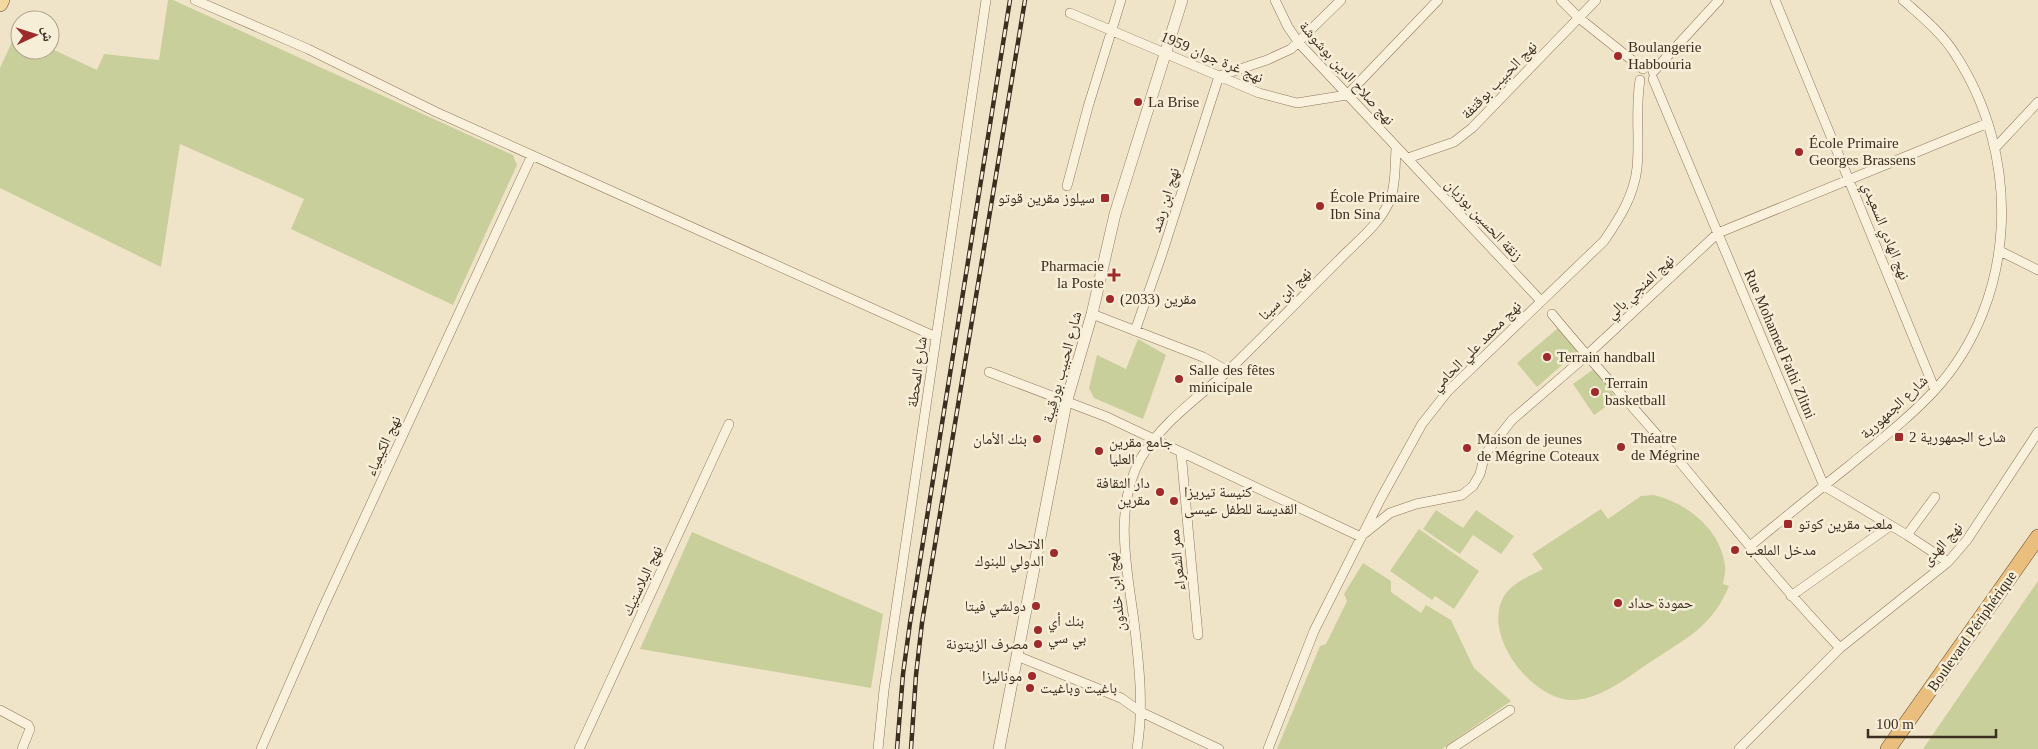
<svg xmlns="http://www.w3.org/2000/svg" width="2038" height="749" viewBox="0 0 2038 749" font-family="'Times New Roman','Noto Naskh Arabic',serif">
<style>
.green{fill:#c9cf9b}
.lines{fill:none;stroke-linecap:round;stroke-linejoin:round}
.minor-casing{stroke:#8d765c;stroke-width:10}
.tertiary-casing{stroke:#8d765c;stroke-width:12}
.primary-casing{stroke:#5b4430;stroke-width:16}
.trunk-casing{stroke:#5b4430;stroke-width:16}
.minor{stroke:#faf1dc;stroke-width:9}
.tertiary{stroke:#faf1dc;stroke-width:11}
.primary{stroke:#f3d9a0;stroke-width:15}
.trunk{stroke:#eabe7c;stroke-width:15}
.rail-casing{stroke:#3d2e20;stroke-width:4.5}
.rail{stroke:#f7eed8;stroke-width:2.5;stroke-dasharray:8;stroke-linecap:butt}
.poi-dot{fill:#9e2a2b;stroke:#f7eed8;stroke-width:2}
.labels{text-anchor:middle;stroke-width:5;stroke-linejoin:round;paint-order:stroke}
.poi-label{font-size:15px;fill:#3d2e20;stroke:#f7eed8;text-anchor:start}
.street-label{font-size:15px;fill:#3d2e20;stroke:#f7eed8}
</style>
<rect width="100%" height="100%" fill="#f0e4c8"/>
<path class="green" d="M 168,0 L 173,0 L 513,155 L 517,165 L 453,305 L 291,229 L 304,199 L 180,144 L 161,267 L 0,188 L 0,68 L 16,33 L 20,35 L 20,50 L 50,50 L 50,48 L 97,70 L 104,54 L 159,60 Z
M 1558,328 L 1578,351 L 1537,387 L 1517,363 Z
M 1138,339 L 1166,355 L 1143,419 L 1094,398 L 1089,388 L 1097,355 L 1126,369 Z
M 1595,368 L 1617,399 L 1594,415 L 1573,384 Z
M 1654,495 C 1687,503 1720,529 1725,565 C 1726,571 1724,578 1723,584 L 1729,586 C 1713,624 1692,635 1658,657 C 1634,672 1605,698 1575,700 C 1534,702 1484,639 1502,600 C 1509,584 1528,577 1543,569 L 1532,554 L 1601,509 L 1608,519 L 1641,496 Z
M 1436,510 L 1463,528 L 1476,510 L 1514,536 L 1501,554 L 1473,535 L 1460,554 L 1423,529 Z
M 1419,529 L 1479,571 L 1454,609 L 1435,596 L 1432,600 L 1390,571 Z
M 692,532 L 883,614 L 871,688 L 640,649 Z
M 1363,563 L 1391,581 L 1391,592 L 1421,613 L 1426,605 L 1451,620 L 1474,668 L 1511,701 L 1442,749 L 1277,749 L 1320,646 L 1326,644 L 1347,601 L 1344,594 Z
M 2038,581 L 2038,749 L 1923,749 Z"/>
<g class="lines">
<g class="minor-casing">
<path id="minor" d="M 195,0 L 308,49 L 436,112 L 936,337
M 1275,0 L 1288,27 L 1299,43 L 1541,301
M 1561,0 L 1579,18 L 1643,69
M 1775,0 L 1935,390
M 1070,13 L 1259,93 L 1297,103 L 1347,95 L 1438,0
M 1653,72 L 1719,0
M 1653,79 L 1824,486 L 1907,535 L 1948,562
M 1996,147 L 2038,102
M 1408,158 L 1454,142 L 1472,128 L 1596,0
M 1067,186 L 1088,107 L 1121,0
M 2000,251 L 2038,270
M 1092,314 L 1203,357 L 1228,371
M 1552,314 C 1588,358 1627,400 1664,443 C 1722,512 1778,583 1840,648 L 1739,749
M 1135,331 L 1162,254 L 1219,76 L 1267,60 L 1291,49 L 1341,0
M 989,372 L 1107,417 L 1361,537
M 1181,452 L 1198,635
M 1365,533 L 1390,513 L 1416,504 L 1462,495 L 1473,486 L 1480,474 L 1485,454 L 1512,420 L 1586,356 L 1718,233 L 1988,123
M 1907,535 L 1935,497
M 1750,546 C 1783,519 1816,492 1850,465 C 1879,441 1909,418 1935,390 C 2018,299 2022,156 1955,54 C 1942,33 1922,17 1903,0
M 1791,596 L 1890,526
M 1840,648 L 1948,562 L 1967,540 L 2038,432
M 1017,656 L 1121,698 L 1141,712 L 1219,749
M 0,710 L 28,725 L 30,729 L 22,749
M 261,749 L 322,610 L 532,155
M 579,749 L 729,424
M 878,749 L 884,690 L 986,0
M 1137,749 C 1144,706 1139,664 1134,621 C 1127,569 1113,507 1141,458 C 1162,422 1199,397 1229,370 C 1266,334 1302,297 1339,260 C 1357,241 1382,223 1391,197 C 1396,182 1395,163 1396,148
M 1268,749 L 1314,631 L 1380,500 L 1422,424 L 1448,391 L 1604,241 C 1619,219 1634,196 1637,168 C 1640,139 1635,110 1640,80
M 1451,749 L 1510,710"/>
</g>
<g class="tertiary-casing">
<path id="tertiary" d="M 999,749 L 1066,403 L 1092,314 L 1115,214 L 1182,0"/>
</g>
<g class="primary-casing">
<path id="primary" d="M 0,4 L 2,0"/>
</g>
<g class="trunk-casing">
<path id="trunk" d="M 1888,749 L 2038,537"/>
</g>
<use href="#minor" class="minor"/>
<use href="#tertiary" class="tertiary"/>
<use href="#primary" class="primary"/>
<use href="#trunk" class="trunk"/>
<g class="rail-casing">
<path id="rail" d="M 897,749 L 903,674 L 910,623 L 1010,0
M 911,749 L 916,675 L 922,623 L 1025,0"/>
</g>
<use href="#rail" class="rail"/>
</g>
<g class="poi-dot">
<circle cx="1618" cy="56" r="5"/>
<circle cx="1138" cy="102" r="5"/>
<circle cx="1799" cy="152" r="5"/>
<rect x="1100" y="193" width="10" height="10" rx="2.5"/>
<circle cx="1320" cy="206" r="5"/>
<path d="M1111.5 267.5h5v5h5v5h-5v5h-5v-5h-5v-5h5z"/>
<circle cx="1110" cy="299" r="5"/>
<circle cx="1547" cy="357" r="5"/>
<circle cx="1179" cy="379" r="5"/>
<circle cx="1595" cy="392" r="5"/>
<rect x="1894" y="432" width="10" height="10" rx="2.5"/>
<circle cx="1037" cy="439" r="5"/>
<circle cx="1621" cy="447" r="5"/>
<circle cx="1467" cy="448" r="5"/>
<circle cx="1099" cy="451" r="5"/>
<circle cx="1160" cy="492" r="5"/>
<circle cx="1174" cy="501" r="5"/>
<rect x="1783" y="519" width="10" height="10" rx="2.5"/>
<circle cx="1735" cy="550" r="5"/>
<circle cx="1054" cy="553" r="5"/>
<circle cx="1618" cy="603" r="5"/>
<circle cx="1036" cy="606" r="5"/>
<circle cx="1038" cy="630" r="5"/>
<circle cx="1038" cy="644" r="5"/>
<circle cx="1032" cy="676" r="5"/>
<circle cx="1030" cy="688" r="5"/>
</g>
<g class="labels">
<g class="poi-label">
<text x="1628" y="52">Boulangerie<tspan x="1628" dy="17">Habbouria</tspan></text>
<text x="1148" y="107">La Brise</text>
<text x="1809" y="148">École Primaire<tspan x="1809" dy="17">Georges Brassens</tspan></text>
<text x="1330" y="202">École Primaire<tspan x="1330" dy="17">Ibn Sina</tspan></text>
<text x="1095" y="203" text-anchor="end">سيلوز مقرين قوتو</text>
<text x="1104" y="271" text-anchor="end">Pharmacie<tspan x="1104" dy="17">la Poste</tspan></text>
<text x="1120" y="304">مقرين (2033)</text>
<text x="1557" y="362">Terrain handball</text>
<text x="1189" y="375">Salle des fêtes<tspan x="1189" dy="17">minicipale</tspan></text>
<text x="1605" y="388">Terrain<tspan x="1605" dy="17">basketball</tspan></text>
<text x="1909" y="442">شارع الجمهورية 2</text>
<text x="1631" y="443">Théatre<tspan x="1631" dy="17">de Mégrine</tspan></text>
<text x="1027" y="444" text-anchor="end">بنك الأمان</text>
<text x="1477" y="444">Maison de jeunes<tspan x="1477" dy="17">de Mégrine Coteaux</tspan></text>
<text x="1109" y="447">جامع مقرين<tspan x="1109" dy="17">العليا</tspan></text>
<text x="1150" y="488" text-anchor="end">دار الثقافة<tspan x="1150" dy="17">مقرين</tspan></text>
<text x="1184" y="497">كنيسة تيريزا<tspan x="1184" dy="17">القديسة للطفل عيسى</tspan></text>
<text x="1798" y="529">ملعب مقرين كوتو</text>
<text x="1044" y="549" text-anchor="end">الاتحاد<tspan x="1044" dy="17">الدولي للبنوك</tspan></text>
<text x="1745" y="555">مدخل الملعب</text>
<text x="1628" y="608">حمودة حداد</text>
<text x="1026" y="611" text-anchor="end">دولشي فيتا</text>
<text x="1048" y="626">بنك أي<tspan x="1048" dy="17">بي سي</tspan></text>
<text x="1028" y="649" text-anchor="end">مصرف الزيتونة</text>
<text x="1022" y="681" text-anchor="end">موناليزا</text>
<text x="1040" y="693">باغيت وباغيت</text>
</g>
<g class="street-label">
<text transform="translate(1212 57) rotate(23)" y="5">نهج غرة جوان 1959</text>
<text transform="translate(1347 73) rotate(48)" y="5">نهج صلاح الدين بوشوشة</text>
<text transform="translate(1499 80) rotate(-46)" y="5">نهج الحبيب بوقتفة</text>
<text transform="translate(1165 200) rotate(-73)" y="5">نهج ابن رشد</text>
<text transform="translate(1484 220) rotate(47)" y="5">زنقة الحسين بوزيان</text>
<text transform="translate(1886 231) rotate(68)" y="5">نهج الهادي السعيدي</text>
<text transform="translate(1640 287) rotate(-43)" y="5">نهج المنجي بالي</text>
<text transform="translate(1285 294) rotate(-45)" y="5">نهج ابن سينا</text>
<text transform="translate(1780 344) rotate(67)" y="5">Rue Mohamed Fathi Zlitni</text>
<text transform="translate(1476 346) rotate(-45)" y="5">نهج محمد علي الحامي</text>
<text transform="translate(1062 367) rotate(-75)" y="5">شارع الحبيب بورقيبة</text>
<text transform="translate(917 372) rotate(-82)" y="5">شارع المحطة</text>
<text transform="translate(1894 407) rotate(-43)" y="5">شارع الجمهورية</text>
<text transform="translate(383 446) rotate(-65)" y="5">نهج الكيمياء</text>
<text transform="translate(1942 544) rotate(-48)" y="5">نهج الهدى</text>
<text transform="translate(1177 560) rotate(-96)" y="5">ممر الشعراء</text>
<text transform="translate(642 581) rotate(-65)" y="5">نهج البلاستيك</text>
<text transform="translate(1116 592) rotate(-96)" y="5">نهج ابن خلدون</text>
<text transform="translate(1972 631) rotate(-55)" y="5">Boulevard Périphérique</text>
</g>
</g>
<g transform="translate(35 35) rotate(86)"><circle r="24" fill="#f7eed8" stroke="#ada18e"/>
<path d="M0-4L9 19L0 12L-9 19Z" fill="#9e2a2b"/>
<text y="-8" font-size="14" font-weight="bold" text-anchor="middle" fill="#3d2e20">ش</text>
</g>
<path d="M1868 729v8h128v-8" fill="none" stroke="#3d2e20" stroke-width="2.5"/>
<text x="1876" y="729" font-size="15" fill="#3d2e20" stroke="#f7eed8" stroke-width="4" paint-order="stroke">100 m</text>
</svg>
